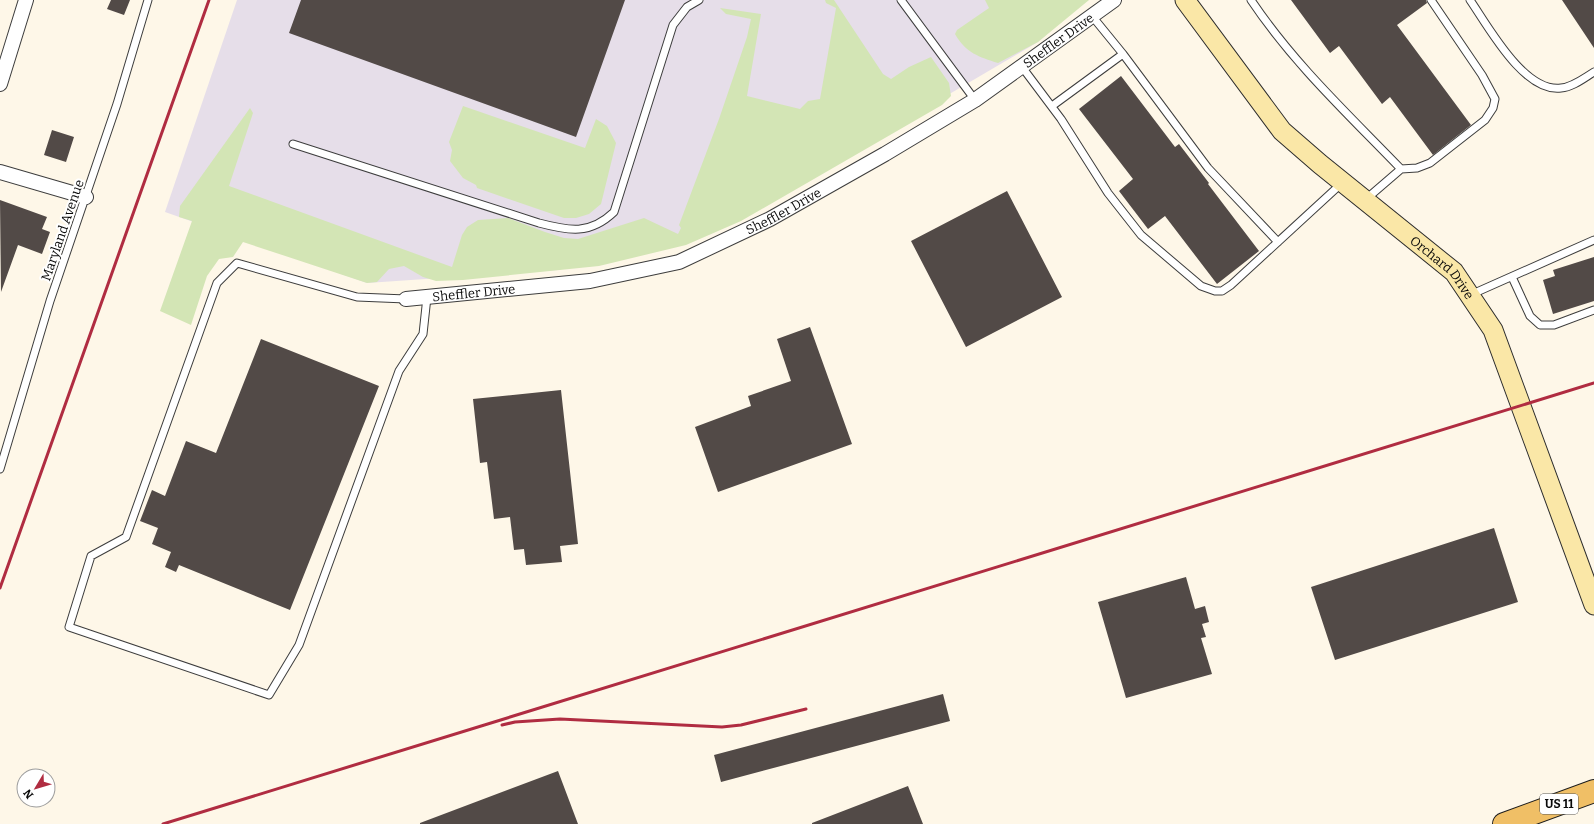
<svg xmlns="http://www.w3.org/2000/svg" width="1594" height="824" viewBox="0 0 1594 824" font-family="Bitter,serif">
<style>
.industrial{fill:#e6dee9}
.green{fill:#d3e5b5}
.building{fill:#524a47}
.lines{fill:none;stroke-linecap:round;stroke-linejoin:round}
.lane-casing{stroke:#3d3d3d;stroke-width:9}
.street-casing{stroke:#3d3d3d;stroke-width:16}
.secondary-casing{stroke:#2c2c2c;stroke-width:21}
.primary-casing{stroke:#1b1b1b;stroke-width:24}
.lane{stroke:#fff;stroke-width:7}
.street{stroke:#fff;stroke-width:14}
.secondary{stroke:#fae7a7;stroke-width:19}
.primary{stroke:#f0bf66;stroke-width:22}
.rail{stroke:#b02c41;stroke-width:3}
.labels{text-anchor:middle;stroke-width:4;stroke-linejoin:round;paint-order:stroke}
.shield{fill:#fff;stroke:#545454;stroke-width:1}
.shield-label{font-size:12px;font-weight:bold;fill:#0a0a0a}
.street-label{font-size:13px;fill:#0a0a0a;stroke:#fff}
</style>
<rect width="100%" height="100%" fill="#fef7e8"/>
<path class="industrial" d="M 237,0 L 1086,0 L 1038,42 L 711,234 L 558,270 L 367,283 L 165,212 Z"/>
<path class="green" d="M 825,0 L 834,0 L 883,74 L 891,79 L 909,67 L 931,57 L 949,83 L 951,96 L 942,105 L 741,221 L 686,245 L 599,266 L 463,280 L 436,281 L 423,277 L 404,266 L 389,269 L 377,282 L 367,283 L 243,242 L 233,257 L 219,259 L 207,276 L 191,325 L 160,311 L 192,221 L 179,217 L 180,206 L 250,108 L 253,113 L 229,186 L 452,267 L 462,235 L 467,227 L 478,220 L 508,218 L 545,232 L 564,238 L 578,239 L 644,218 L 678,234 L 681,228 L 679,225 L 719,119 L 747,37 L 751,19 L 726,14 L 720,8 L 761,14 L 747,96 L 800,109 L 808,101 L 820,99 L 836,8 L 826,3 Z
M 985,0 L 1089,0 L 1038,42 L 998,63 C 979,57 966,53 955,34 L 957,30 L 989,8 Z
M 463,106 L 585,148 L 596,119 L 607,126 L 616,143 L 601,204 L 589,214 L 576,218 L 564,218 L 477,188 L 476,185 L 463,178 L 450,161 L 452,150 L 449,142 Z"/>
<path class="building" d="M 111,0 L 130,0 L 124,15 L 107,9 Z
M 301,0 L 625,0 L 576,137 L 289,33 Z
M 1291,0 L 1426,0 L 1427,3 L 1397,25 L 1471,125 L 1433,155 L 1390,97 L 1382,104 L 1339,46 L 1330,53 Z
M 1562,0 L 1594,0 L 1594,48 Z
M 1121,76 L 1175,147 L 1179,144 L 1209,183 L 1208,184 L 1259,251 L 1217,284 L 1165,216 L 1148,229 L 1119,191 L 1133,179 L 1079,109 Z
M 52,130 L 74,137 L 66,162 L 44,155 Z
M 1007,191 L 1062,297 L 966,347 L 911,241 Z
M 0,200 L 47,217 L 42,229 L 50,232 L 42,254 L 18,245 L 1,292 Z
M 1594,257 L 1594,301 L 1553,314 L 1543,280 L 1555,276 L 1553,270 Z
M 810,327 L 852,444 L 718,492 L 695,427 L 751,406 L 748,396 L 791,381 L 777,339 Z
M 261,339 L 379,386 L 290,610 L 179,565 L 176,572 L 165,567 L 171,552 L 152,544 L 158,528 L 140,521 L 152,490 L 165,496 L 186,441 L 216,453 Z
M 561,390 L 578,544 L 560,546 L 562,562 L 526,565 L 524,549 L 514,550 L 510,517 L 494,519 L 487,462 L 480,463 L 473,399 Z
M 1494,528 L 1518,602 L 1335,660 L 1311,587 Z
M 1186,577 L 1195,609 L 1205,606 L 1209,622 L 1202,624 L 1206,637 L 1201,638 L 1212,674 L 1126,698 L 1098,602 Z
M 943,694 L 950,721 L 721,782 L 714,755 Z
M 558,771 L 578,824 L 420,824 L 420,823 Z
M 908,786 L 923,824 L 812,824 L 812,823 Z"/>
<g class="lines">
<g class="lane-casing">
<path id="lane" d="M 901,0 L 975,100
M 1251,0 C 1294,64 1348,114 1401,169 L 1365,200
M 1470,0 C 1488,26 1524,93 1561,88 C 1573,87 1584,78 1594,72
M 1123,54 L 1208,168 L 1278,242
M 1022,67 L 1061,119 L 1108,193 L 1141,235 L 1201,286 L 1215,291 L 1222,291 L 1231,285 L 1342,183
M 1052,106 L 1123,54 L 1092,16
M 293,144 L 539,223 C 569,231 590,235 614,212 L 673,25 L 687,7 L 699,0
M 1401,169 L 1417,168 L 1430,163 L 1485,120 L 1493,108 L 1495,99 L 1482,75 L 1431,0
M 1512,277 L 1530,316 L 1540,325 L 1554,325 L 1594,310
M 1470,295 L 1594,240
M 406,299 L 357,297 L 237,263 L 217,283 L 126,537 L 91,556 L 69,627 L 269,695 L 299,645 L 399,371 L 423,334 L 427,297
M 0,469 L 50,301 L 117,104 L 148,0"/>
</g>
<g class="street-casing">
<g id="street">
<path d="M 0,84 L 26,0"/>
<path d="M 0,172 L 86,197"/>
<path id="s1" d="M 406,299 L 590,281 L 679,262 L 770,219 L 885,154 L 975,100 L 1114,0"/>
</g>
</g>
<g class="secondary-casing">
<g id="secondary">
<path id="s2" d="M 1185,0 L 1282,131 L 1320,164 L 1454,272 L 1493,330 L 1594,605"/>
</g>
</g>
<g class="primary-casing">
<path id="primary" d="M 1504,824 L 1594,791"/>
</g>
<use href="#lane" class="lane"/>
<use href="#street" class="street"/>
<use href="#secondary" class="secondary"/>
<use href="#primary" class="primary"/>
<path class="rail" d="M 0,588 L 209,0
M 502,725 L 515,722 L 560,719 L 722,727 L 741,725 L 806,709
M 163,824 L 1594,383"/>
</g>
<g class="labels">
<rect class="shield" x="1540" y="794" width="38" height="20" rx="3"/>
<g class="shield-label">
<text x="1559" y="808">US 11</text>
</g>
<g class="street-label">
<text dy="5" stroke="none"><textPath href="#s1" startOffset="716">Sheffler Drive</textPath></text>
<text dy="5" stroke="none"><textPath href="#s1" startOffset="392">Sheffler Drive</textPath></text>
<text transform="translate(62 230) rotate(-71)" y="5">Maryland Avenue</text>
<text dy="5" stroke="none"><textPath href="#s2" startOffset="374">Orchard Drive</textPath></text>
<text dy="5" stroke="none"><textPath href="#s1" startOffset="68">Sheffler Drive</textPath></text>
</g>
</g>
<g transform="translate(36 788) rotate(232)"><circle r="19" fill="#ffffff" stroke="#9d9d9d"/>
<path d="M0-3L7 15L0 10L-7 15Z" fill="#b02c41"/>
<text y="-6" font-size="11" font-weight="bold" text-anchor="middle" fill="#0a0a0a">N</text>
</g>
</svg>
